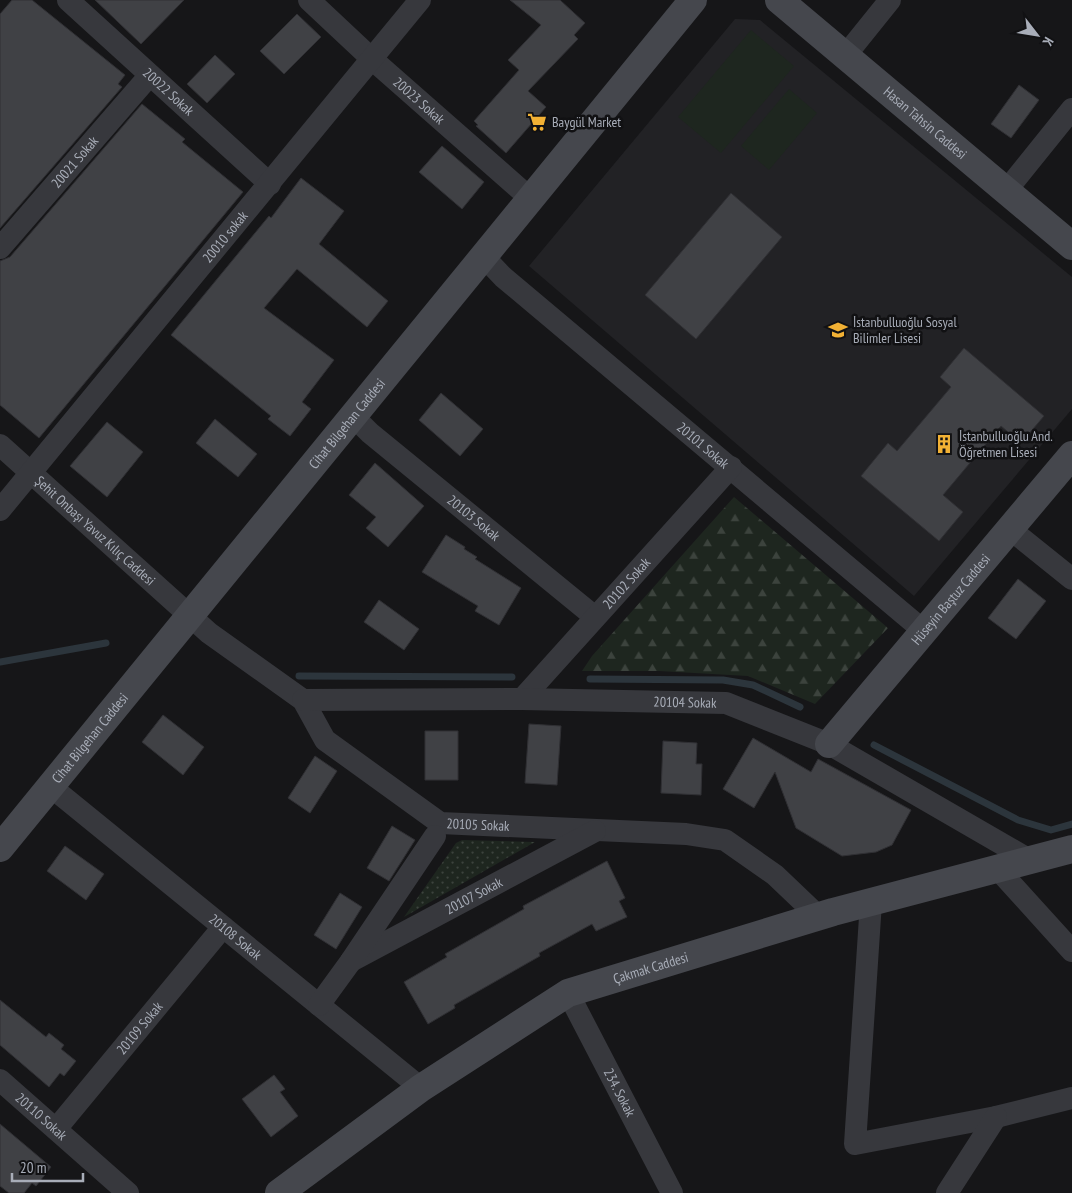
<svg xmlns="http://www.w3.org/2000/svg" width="1072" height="1193" viewBox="0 0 1072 1193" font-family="'PT Sans Narrow',sans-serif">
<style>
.built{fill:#222225}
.grass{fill:url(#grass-dots)}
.forest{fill:url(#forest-firs)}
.pitch{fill:#1e261f}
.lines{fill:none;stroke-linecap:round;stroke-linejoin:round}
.stream{stroke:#2c353c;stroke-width:7}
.building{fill:#404145;stroke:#303034}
.minor{stroke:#37383d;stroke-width:22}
.secondary{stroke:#45474d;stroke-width:28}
.labels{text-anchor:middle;stroke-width:5;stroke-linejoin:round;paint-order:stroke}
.street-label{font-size:14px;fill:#a8adb8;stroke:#111113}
.poi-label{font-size:14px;fill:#a8adb8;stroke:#111113;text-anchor:start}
</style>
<defs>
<pattern id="grass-dots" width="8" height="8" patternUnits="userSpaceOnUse" patternTransform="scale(1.25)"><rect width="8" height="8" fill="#1e261f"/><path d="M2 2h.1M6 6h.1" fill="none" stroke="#3c433d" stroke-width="1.8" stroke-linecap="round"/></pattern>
<pattern id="forest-firs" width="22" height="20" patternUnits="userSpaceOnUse" patternTransform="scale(1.25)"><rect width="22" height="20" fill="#1e261f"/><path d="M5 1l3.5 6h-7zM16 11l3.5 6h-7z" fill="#3c433d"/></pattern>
</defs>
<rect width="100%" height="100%" fill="#161618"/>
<path class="built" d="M 735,19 L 760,20 L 1072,277 L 1072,409 L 914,596 L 529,266 Z"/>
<path class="grass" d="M 462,840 L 535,842 L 404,917 L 456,843 Z"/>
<path class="forest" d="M 734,497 L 888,628 L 815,704 L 748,676 L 659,671 L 582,671 L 592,656 Z"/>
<path class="pitch" d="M 751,30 L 794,66 L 721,153 L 678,117 Z
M 789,89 L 817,113 L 769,170 L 741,146 Z"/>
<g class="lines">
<path class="stream" d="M 0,662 L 106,643
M 299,676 L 512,677
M 590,679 L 723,680 L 753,685 L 800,707
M 874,745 L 1018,820 L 1051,830 L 1072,824"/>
</g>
<path class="building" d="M 12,0 L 32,0 L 125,75 L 118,84 L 122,87 L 0,228 L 0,14 Z
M 95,0 L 184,0 L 141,44 Z
M 510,0 L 560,0 L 585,23 L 574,35 L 578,39 L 528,91 L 546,107 L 506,153 L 476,126 L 478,125 L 474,121 L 519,70 L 508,60 L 541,25 Z
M 297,14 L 321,37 L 284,74 L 260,51 Z
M 215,55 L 235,74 L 207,103 L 187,84 Z
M 1019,85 L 1039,100 L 1011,138 L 991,124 Z
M 142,104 L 185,139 L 182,142 L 243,192 L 39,438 L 0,405 L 0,261 L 10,257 Z
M 442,146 L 484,182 L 462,209 L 419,172 Z
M 301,178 L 344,211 L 319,244 L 388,301 L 367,327 L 297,269 L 264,308 L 334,360 L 302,402 L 311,409 L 290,436 L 268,419 L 271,416 L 171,335 L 269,216 L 271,218 Z
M 731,193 L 782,237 L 696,339 L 645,295 Z
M 964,348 L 1044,416 L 1021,443 L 1001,426 L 980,451 L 943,495 L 963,512 L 939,541 L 861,476 L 888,443 L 897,451 L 951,387 L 940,377 Z
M 441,393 L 483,429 L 460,456 L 419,420 Z
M 215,419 L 257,454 L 238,477 L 196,443 Z
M 107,422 L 143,452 L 107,497 L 70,466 Z
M 375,463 L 424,506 L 388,547 L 366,528 L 376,517 L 349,495 Z
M 446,535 L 465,547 L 464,549 L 477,557 L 475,559 L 521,588 L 499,625 L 475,611 L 478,606 L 422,572 Z
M 1018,579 L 1046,601 L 1016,639 L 988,618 Z
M 379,600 L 419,629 L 404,650 L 364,622 Z
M 163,715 L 204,747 L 183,775 L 142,742 Z
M 529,724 L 561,726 L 557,785 L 525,783 Z
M 425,731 L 458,731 L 458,780 L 425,780 Z
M 753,738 L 811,772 L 818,759 L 911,810 L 892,845 L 876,852 L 842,856 L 796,828 L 775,772 L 754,808 L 723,789 Z
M 663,741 L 697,743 L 696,764 L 702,764 L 701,795 L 661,793 Z
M 315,756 L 337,771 L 310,813 L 288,798 Z
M 392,826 L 415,840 L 389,881 L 367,868 Z
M 65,846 L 104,874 L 86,900 L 47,871 Z
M 607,861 L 625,898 L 619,901 L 627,917 L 596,931 L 592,924 L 539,953 L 540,956 L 454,1005 L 455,1008 L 428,1024 L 404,982 L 447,957 L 445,954 L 524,909 L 523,906 Z
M 340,893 L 362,907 L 336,949 L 314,935 Z
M 0,1000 L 46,1037 L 49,1033 L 64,1045 L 61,1049 L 76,1061 L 64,1076 L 60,1073 L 49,1087 L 0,1045 Z
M 274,1075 L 285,1089 L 280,1092 L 298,1116 L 271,1137 L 242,1099 Z
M 0,1124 L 51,1167 L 36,1186 L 32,1183 L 24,1193 L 9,1193 L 0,1186 Z"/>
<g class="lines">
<g class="minor">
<path id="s1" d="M 68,0 L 270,184"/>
<path id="s2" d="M 309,0 L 373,60 L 531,199"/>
<path d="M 845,56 L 890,0"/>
<path d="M 1006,191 L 1072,109"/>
<path id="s3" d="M 0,248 L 150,75"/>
<path id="s4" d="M 484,257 L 503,277 L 924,631"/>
<path id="s5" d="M 353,416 L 370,433 L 595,617"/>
<path id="s6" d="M 0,445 L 209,633 L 303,700 L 325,740 L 440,823 L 686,834 L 725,840 L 775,875 L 818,916"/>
<path id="s7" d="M 0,510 L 420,0"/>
<path d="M 1010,529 L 1072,579"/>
<path id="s8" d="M 522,699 L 731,467"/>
<path id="s9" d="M 303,700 L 522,699 L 726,703 L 829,744 L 1028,859"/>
<path id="s10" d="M 50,786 L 421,1088"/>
<path d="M 996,867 L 1072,951"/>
<path d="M 871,902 L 855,1144 L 996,1117 L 1072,1098"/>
<path id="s11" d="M 351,961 L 595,831"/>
<path id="s12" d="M 568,993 L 672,1193"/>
<path d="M 319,1005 L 351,961 L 435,836"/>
<path id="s13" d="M 0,1080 L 128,1193"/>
<path id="s14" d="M 56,1129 L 223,927"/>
<path d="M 947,1193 L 996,1117"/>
</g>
<g class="secondary">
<path id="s15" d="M 779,0 L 1072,246"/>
<path id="s16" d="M 829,744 L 1072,455"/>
<path id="s17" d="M 0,848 L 693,0"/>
<path id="s18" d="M 279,1193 L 421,1088 L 568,993 L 833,912 L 1072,849"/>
</g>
</g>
<defs>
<g id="supermarket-bare" transform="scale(1.5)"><path d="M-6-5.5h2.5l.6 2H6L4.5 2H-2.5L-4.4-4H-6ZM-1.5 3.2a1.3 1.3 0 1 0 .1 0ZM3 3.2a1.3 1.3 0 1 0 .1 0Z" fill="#f2b134" stroke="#111113" stroke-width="2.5" paint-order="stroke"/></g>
<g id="school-bare" transform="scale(1.5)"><path d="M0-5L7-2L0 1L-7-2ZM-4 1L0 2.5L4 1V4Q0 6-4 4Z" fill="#f2b134" stroke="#111113" stroke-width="2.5" paint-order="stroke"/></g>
<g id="building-bare" transform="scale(1.5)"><path d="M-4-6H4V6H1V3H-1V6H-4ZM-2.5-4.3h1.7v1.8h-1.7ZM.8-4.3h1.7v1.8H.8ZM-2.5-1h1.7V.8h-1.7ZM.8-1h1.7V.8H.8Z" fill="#f2b134" stroke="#111113" stroke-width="2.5" paint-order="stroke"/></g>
</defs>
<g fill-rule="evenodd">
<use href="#supermarket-bare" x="537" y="122"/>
<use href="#school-bare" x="838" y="330"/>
<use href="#building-bare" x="944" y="444"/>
</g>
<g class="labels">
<g class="street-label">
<text dy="5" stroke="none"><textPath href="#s1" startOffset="136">20022 Sokak</textPath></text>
<text dy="5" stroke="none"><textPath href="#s2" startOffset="149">20023 Sokak</textPath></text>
<text dy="5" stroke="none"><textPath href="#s15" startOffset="191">Hasan Tahsin Caddesi</textPath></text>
<text dy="5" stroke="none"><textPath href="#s3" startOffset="114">20021 Sokak</textPath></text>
<text dy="5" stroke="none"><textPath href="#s7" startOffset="354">20010 sokak</textPath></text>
<text dy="5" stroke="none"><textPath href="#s17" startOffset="548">Cihat Bilgehan Caddesi</textPath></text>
<text dy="5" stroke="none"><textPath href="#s4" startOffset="289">20101 Sokak</textPath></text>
<text dy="5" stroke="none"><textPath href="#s5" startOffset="158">20103 Sokak</textPath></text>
<text dy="5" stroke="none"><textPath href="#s6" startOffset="128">Şehit Onbaşı Yavuz Kılıç Caddesi</textPath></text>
<text dy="5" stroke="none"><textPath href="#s8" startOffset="156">20102 Sokak</textPath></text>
<text dy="5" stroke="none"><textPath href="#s16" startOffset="189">Hüseyin Baştuz Caddesi</textPath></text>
<text dy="5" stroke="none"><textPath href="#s9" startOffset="382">20104 Sokak</textPath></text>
<text dy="5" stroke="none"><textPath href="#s17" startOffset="142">Cihat Bilgehan Caddesi</textPath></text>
<text dy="5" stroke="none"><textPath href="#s6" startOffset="622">20105 Sokak</textPath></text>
<text dy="5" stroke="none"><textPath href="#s11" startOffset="139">20107 Sokak</textPath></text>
<text dy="5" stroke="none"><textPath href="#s10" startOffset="239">20108 Sokak</textPath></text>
<text dy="5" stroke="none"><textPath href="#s18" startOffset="438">Çakmak Caddesi</textPath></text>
<text dy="5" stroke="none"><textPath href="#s14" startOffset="131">20109 Sokak</textPath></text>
<text dy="5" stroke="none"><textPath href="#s12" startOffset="112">234. Sokak</textPath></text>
<text dy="5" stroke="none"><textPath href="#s13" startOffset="55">20110 Sokak</textPath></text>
</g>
<g class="poi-label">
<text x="552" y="127">Baygül Market</text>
<text x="853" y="327">İstanbulluoğlu Sosyal<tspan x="853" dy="16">Bilimler Lisesi</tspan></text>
<text x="959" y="441">İstanbulluoğlu And.<tspan x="959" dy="16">Öğretmen Lisesi</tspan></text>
</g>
</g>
<g transform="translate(1037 35) rotate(121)" stroke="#111113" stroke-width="4" paint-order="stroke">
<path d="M0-4L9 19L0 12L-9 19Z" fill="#a8adb8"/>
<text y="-8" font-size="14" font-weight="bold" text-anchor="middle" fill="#a8adb8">K</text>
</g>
<path d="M12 1173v8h71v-8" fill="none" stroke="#a8adb8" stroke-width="2.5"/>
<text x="20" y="1173" font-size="15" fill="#a8adb8" stroke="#111113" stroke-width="4" paint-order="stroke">20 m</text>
</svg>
